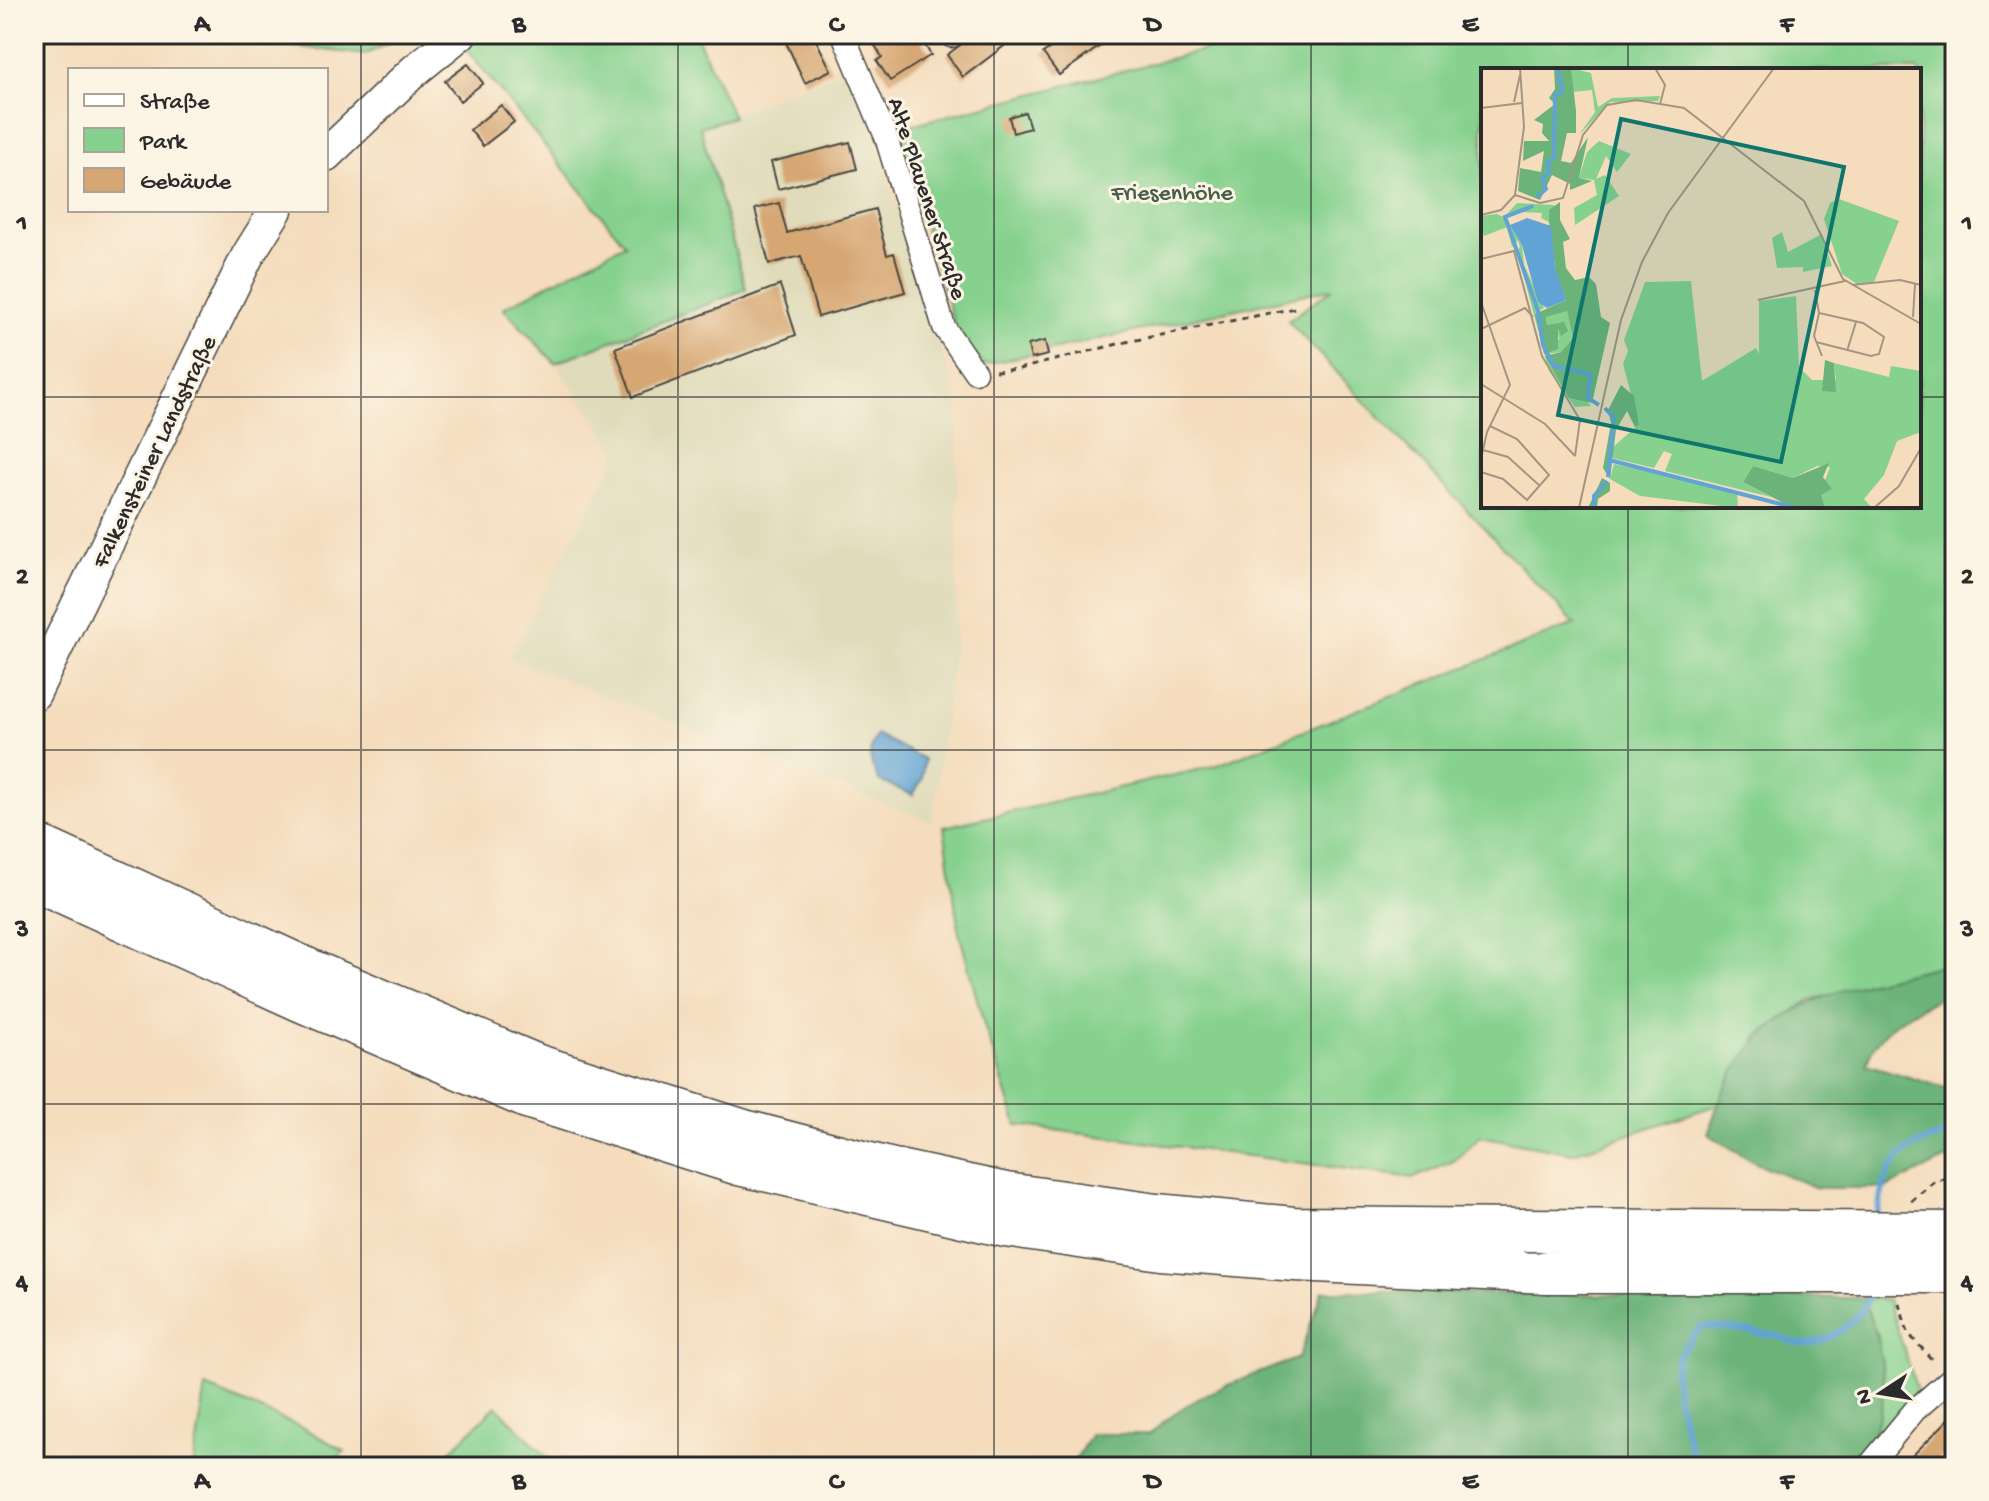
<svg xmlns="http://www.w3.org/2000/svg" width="1989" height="1501" viewBox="0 0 1989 1501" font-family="'Gochi Hand',sans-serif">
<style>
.built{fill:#e0dcbb}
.green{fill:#86d18e;stroke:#587e5c;stroke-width:2;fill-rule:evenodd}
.forest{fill:#6cb379;stroke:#4c6f52;stroke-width:2}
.water{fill:#61a3d5;stroke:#466780;stroke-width:2}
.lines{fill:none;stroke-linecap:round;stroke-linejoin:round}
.stream{stroke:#61a3d5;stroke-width:6}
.building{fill:#d7a773}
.street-casing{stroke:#494641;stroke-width:25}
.secondary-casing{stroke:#494641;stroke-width:35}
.highway-casing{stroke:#494641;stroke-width:45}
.path{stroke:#494641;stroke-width:3;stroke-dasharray:6 6;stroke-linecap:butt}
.street{stroke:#fff;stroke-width:22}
.secondary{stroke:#fff;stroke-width:32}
.highway{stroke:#fff;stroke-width:42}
.highway-bridge-casing{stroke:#494641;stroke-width:45;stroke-linecap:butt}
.highway-bridge{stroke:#fff;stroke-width:42}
.grid{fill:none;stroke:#2b2b2b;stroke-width:2;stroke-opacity:0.55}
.labels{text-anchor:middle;stroke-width:6;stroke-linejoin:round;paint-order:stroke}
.park-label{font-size:24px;fill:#465d49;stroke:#fcf5e5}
.street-label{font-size:24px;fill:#2b2b2b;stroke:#fcf5e5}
.inset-river{fill:none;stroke:#61a3d5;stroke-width:4}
.inset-road{fill:none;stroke:#a49582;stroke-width:2}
.view{fill:#0f766e;fill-opacity:0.15;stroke:#0f766e;stroke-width:4}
.inset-edge{fill:none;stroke:#2b2b2b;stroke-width:4}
.neatline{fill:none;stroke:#2b2b2b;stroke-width:3}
.grid-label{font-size:26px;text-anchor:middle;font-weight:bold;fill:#2b2b2b}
</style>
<rect width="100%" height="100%" fill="#fcf5e5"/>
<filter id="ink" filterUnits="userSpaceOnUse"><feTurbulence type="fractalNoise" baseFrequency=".0125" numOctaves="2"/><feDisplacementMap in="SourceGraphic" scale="16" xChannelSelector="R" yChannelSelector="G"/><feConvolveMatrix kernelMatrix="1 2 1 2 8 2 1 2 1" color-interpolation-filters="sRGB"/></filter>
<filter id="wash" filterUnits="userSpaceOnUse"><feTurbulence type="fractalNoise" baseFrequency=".006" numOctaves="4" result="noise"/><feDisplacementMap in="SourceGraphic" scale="32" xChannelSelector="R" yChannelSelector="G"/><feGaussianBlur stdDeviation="1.8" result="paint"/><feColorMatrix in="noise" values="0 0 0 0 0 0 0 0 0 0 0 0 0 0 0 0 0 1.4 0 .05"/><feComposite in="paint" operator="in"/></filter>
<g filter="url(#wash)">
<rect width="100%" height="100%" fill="#f4dcbc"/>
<path class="built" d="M 844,70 L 874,135 L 958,404 L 956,632 L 932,822 L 509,659 L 618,452 L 555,363 L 746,289 L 700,127 Z"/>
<path class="green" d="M 246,34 L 406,34 L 365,55 L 251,41 Z
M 489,34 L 696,34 L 733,117 L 700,127 L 746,289 L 555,363 L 503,308 L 625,244 L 465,48 Z
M 1267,34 L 1955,34 L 1955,980 L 1940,966 L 1810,1000 L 1759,1035 L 1717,1105 L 1573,1153 L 1480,1136 L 1454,1161 L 1414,1178 L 1017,1125 L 984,1025 L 959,932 L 944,827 L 1215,766 L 1575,624 L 1288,321 L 1333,288 L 983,365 L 957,333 L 895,129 ZM 1483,70 L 1919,70 L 1919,506 L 1483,506 Z
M 1863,1298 L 1888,1300 L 1916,1387 L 1911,1403 L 1853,1467 L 1863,1454 L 1879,1342 Z
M 206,1387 L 303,1428 L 345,1451 L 329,1467 L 193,1467 Z
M 496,1406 L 557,1467 L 434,1467 Z"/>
<path class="forest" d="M 1940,966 L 1955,980 L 1955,989 C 1919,1010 1880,1021 1866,1064 L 1955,1091 L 1955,1155 L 1886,1188 L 1817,1188 L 1756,1163 L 1708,1134 C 1747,1004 1822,992 1940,966 Z
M 1323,1291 L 1863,1298 C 1886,1360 1898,1410 1853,1467 L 1071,1467 L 1091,1434 L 1150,1434 C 1191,1392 1245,1380 1298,1358 Z"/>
<path class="water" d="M 877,735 L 924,759 L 922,779 L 913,795 L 879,781 C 870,764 866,752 877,735 Z"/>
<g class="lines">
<path class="stream" d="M 1877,1217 C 1886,1162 1898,1145 1955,1133
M 1696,1467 C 1689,1440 1667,1383 1678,1357 C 1683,1346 1694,1336 1701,1327 C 1727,1327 1752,1332 1777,1336 C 1785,1338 1794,1344 1801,1344 C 1829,1345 1869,1316 1870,1288"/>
</g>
<g id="blocks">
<path class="building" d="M 782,34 L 813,34 L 831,70 L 805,83 Z
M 868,34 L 918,34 L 931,55 L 890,81 L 877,61 L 882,57 Z
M 975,34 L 995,34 L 1004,46 L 963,77 L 947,55 Z
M 1070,34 L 1117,34 L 1059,75 L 1043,53 Z
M 468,64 L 483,83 L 460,101 L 445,81 Z
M 501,105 L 514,122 L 483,146 L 470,130 Z
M 1025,112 L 1030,128 L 1013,133 L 1009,117 Z
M 850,142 L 857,169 L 778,189 L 771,162 Z
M 779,203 L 787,233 L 875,209 L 887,255 L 894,253 L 905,292 L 818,317 L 801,256 L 769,264 L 755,209 Z
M 780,285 L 796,335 L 633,397 L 615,348 Z
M 1045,341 L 1048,355 L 1031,359 L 1028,345 Z
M 1955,1413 L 1955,1444 L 1932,1467 L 1901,1467 Z"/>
</g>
</g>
<g filter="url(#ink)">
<use href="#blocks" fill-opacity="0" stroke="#494641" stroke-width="2"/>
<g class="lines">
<g class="street-casing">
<path id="street" d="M 843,34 L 886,137 L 944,327 L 975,372
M 949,34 L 951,36
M 1868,1467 L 1915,1410 L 1955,1375"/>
</g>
<g class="secondary-casing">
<path id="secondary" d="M 326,155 L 414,71 L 460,34
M 34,694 L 248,255 L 276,210"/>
</g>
<g class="highway-casing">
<path id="highway" d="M 34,844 L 311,971 L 538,1066 L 744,1131 L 889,1169 L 1006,1194 L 1157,1215 L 1294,1228 L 1524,1230
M 34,879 L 300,1000 L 527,1097 L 739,1164 L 1006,1226 L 1161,1249 L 1296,1260 L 1547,1272"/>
</g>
<path class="path" d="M 995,371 L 1019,369 L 1126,342 L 1295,308
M 1911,1201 L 1934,1182 L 1955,1175
M 1899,1303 L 1908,1333 L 1935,1363"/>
<use href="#street" class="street"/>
<use href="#secondary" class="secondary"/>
<use href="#highway" class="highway"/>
<g class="highway-bridge-casing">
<path id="highway-bridge" d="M 1524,1230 L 1955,1233
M 1547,1272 L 1955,1272"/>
</g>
<use href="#highway-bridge" class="highway-bridge"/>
</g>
</g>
<path class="grid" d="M 361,34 L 361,1467M 678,34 L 678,1467M 994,34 L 994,1467M 1311,34 L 1311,1467M 1628,34 L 1628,70M 34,397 L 1483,397M 1919,397 L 1955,397M 1628,506 L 1628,1467M 34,750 L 1955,750M 34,1104 L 1955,1104"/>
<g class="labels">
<g class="park-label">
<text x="1172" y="199">Friesenhöhe</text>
</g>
<g class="street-label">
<text transform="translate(929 198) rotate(72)" y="8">Alte Plauener Straße</text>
<text transform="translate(153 451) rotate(-64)" y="8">Falkensteiner Landstraße</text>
</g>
</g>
<g transform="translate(1481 68)">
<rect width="440" height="440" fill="#f4dcbc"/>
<path d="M 90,0 L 110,5 L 117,39 L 131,30 L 179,28 L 177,33 L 129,34 L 98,67 L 114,44 L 111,22 L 92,24 ZM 118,73 L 150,86 L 136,104 L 125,88 L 115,111 L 124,107 L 138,128 L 94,157 L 93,140 L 116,127 L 113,112 L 98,110 L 106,84 ZM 358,131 L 418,153 L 393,214 L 376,216 L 361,206 L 343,151 L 349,135 ZM 36,135 L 73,137 L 72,150 L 68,154 L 60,150 L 61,145 L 38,144 L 23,149 ZM 16,146 L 26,151 L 41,177 L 43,197 L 63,240 L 55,244 L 66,282 L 78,271 L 76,261 L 81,268 L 79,255 L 66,257 L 65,249 L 86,242 L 92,270 L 80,284 L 66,286 L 110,338 L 94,339 L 68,303 L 36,183 L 39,179 L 37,172 L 31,179 L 26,159 L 3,168 L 0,160 L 0,148 ZM 301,164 L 307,184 L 341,166 L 351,198 L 322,204 L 322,199 L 296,200 L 291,170 ZM 210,213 L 221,313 L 275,280 L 278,286 L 278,233 L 315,228 L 318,299 L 331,312 L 355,312 L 353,295 L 408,309 L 410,298 L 440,303 L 440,364 L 416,373 L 403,407 L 383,431 L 391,440 L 344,440 L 339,427 L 349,399 L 336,398 L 312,410 L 272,398 L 262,414 L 290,429 L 184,403 L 191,386 L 183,383 L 173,400 L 131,390 L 132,379 L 158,356 L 142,296 L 147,283 L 143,272 L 164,214 ZM 133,396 L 256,423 L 257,440 L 159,428 L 129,411 Z" fill="#86d18e"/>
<path d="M 73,0 L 90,0 L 95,43 L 95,65 L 86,65 L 80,93 L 90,95 L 107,69 L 98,110 L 111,113 L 89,122 L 89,116 L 71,107 L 59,132 L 37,123 L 39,100 L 60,104 L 63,83 L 42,93 L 43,73 L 68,73 L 61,65 L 62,56 L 53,52 L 74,36 L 68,30 L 74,21 ZM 79,134 L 79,152 L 89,171 L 82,174 L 85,200 L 94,212 L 108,209 L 115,216 L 120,249 L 129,255 L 111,335 L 88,330 L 64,288 L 80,284 L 92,270 L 86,243 L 65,249 L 66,257 L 83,254 L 87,263 L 80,268 L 77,261 L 77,281 L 63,286 L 54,246 L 85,232 L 75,206 L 68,154 L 68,142 ZM 344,292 L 353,295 L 355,324 L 341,323 ZM 140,317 L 153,328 L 158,357 L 154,359 L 146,343 L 135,362 L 129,411 L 122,400 L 130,355 L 127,342 ZM 348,395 L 342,409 L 351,421 L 340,427 L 344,440 L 310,439 L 262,414 L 272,398 L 312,410 ZM 121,410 L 129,415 L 129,423 L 117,431 L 116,440 L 107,440 Z" fill="#6cb379"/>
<path d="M 46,150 L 70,158 L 74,200 L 85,232 L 66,240 L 57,234 L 41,177 L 29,157 Z" fill="#61a3d5"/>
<path class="inset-river" d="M 56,129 L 65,121 L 61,110 L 68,105 L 67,94 L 73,90 L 74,27 L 81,23 L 77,0M 52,138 L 24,149 L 57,243 L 62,277 L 73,298 L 109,306 L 107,330 L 118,337M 124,340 L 133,350 L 127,409M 128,392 L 315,440M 113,440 L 113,428 L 126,413"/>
<path class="inset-road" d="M 39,0 L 43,59 L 34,127 L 59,135 L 82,130 L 102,67 L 126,37 L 155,32 L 203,40 L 323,133 L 362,211 L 440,256M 174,0 L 184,17 L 179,36M 33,34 L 39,7M 0,40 L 41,35M 0,147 L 20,142 L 34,127M 0,191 L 33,183 L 61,288 L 99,352 L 94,388M 371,217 L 419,212 L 440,217M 334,222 L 338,245 L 382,255 L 403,269 L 398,286 L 390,288 L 335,274M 277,232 L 364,213M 0,234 L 29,317 L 6,364 L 0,391M 338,245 L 333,268 L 341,288M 432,249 L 434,216M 0,261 L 44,240 L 52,249M 366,283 L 375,254M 0,316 L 64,356 L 94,388M 2,382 L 27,389 L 59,418M 0,404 L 22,411 L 46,432 L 68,407 L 36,371 L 9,358M 98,440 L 140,252 L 161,194 L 187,145 L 293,0M 393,440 L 418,418 L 440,380"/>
<path class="view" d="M 140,51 L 363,99 L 300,394 L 77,347 Z"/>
<rect width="440" height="440" class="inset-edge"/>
</g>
<rect width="1989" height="1501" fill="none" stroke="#fcf5e5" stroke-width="88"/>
<rect x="68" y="68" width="260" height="144" fill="#fcf5e5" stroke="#a8a49b" stroke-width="2"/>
<rect x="84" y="94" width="40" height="12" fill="#ffffff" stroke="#a8a49b" stroke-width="2"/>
<text x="140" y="108" font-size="24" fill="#2b2b2b">Straße</text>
<rect x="84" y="128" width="40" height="24" fill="#86d18e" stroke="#a8a49b" stroke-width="2"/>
<text x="140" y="148" font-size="24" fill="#2b2b2b">Park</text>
<rect x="84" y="168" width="40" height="24" fill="#d7a773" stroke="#a8a49b" stroke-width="2"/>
<text x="140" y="188" font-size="24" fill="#2b2b2b">Gebäude</text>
<g transform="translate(1881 1393) rotate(258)" stroke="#fcf5e5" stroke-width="6" paint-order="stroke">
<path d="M0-6L14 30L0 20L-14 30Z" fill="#2b2b2b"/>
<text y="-12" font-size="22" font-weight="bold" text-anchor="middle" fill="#2b2b2b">N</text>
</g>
<rect x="44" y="44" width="1901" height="1413" class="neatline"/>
<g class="grid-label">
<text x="202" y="31">A</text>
<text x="519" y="31">B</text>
<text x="836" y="31">C</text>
<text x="1153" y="31">D</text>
<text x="1470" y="31">E</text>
<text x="1787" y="31">F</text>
<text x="22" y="230">1</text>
<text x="1967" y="230">1</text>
<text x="22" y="583">2</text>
<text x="1967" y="583">2</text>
<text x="22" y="936">3</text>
<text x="1967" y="936">3</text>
<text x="22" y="1289">4</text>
<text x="1967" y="1289">4</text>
<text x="202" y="1488">A</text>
<text x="519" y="1488">B</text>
<text x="836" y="1488">C</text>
<text x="1153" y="1488">D</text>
<text x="1470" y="1488">E</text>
<text x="1787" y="1488">F</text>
</g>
</svg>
